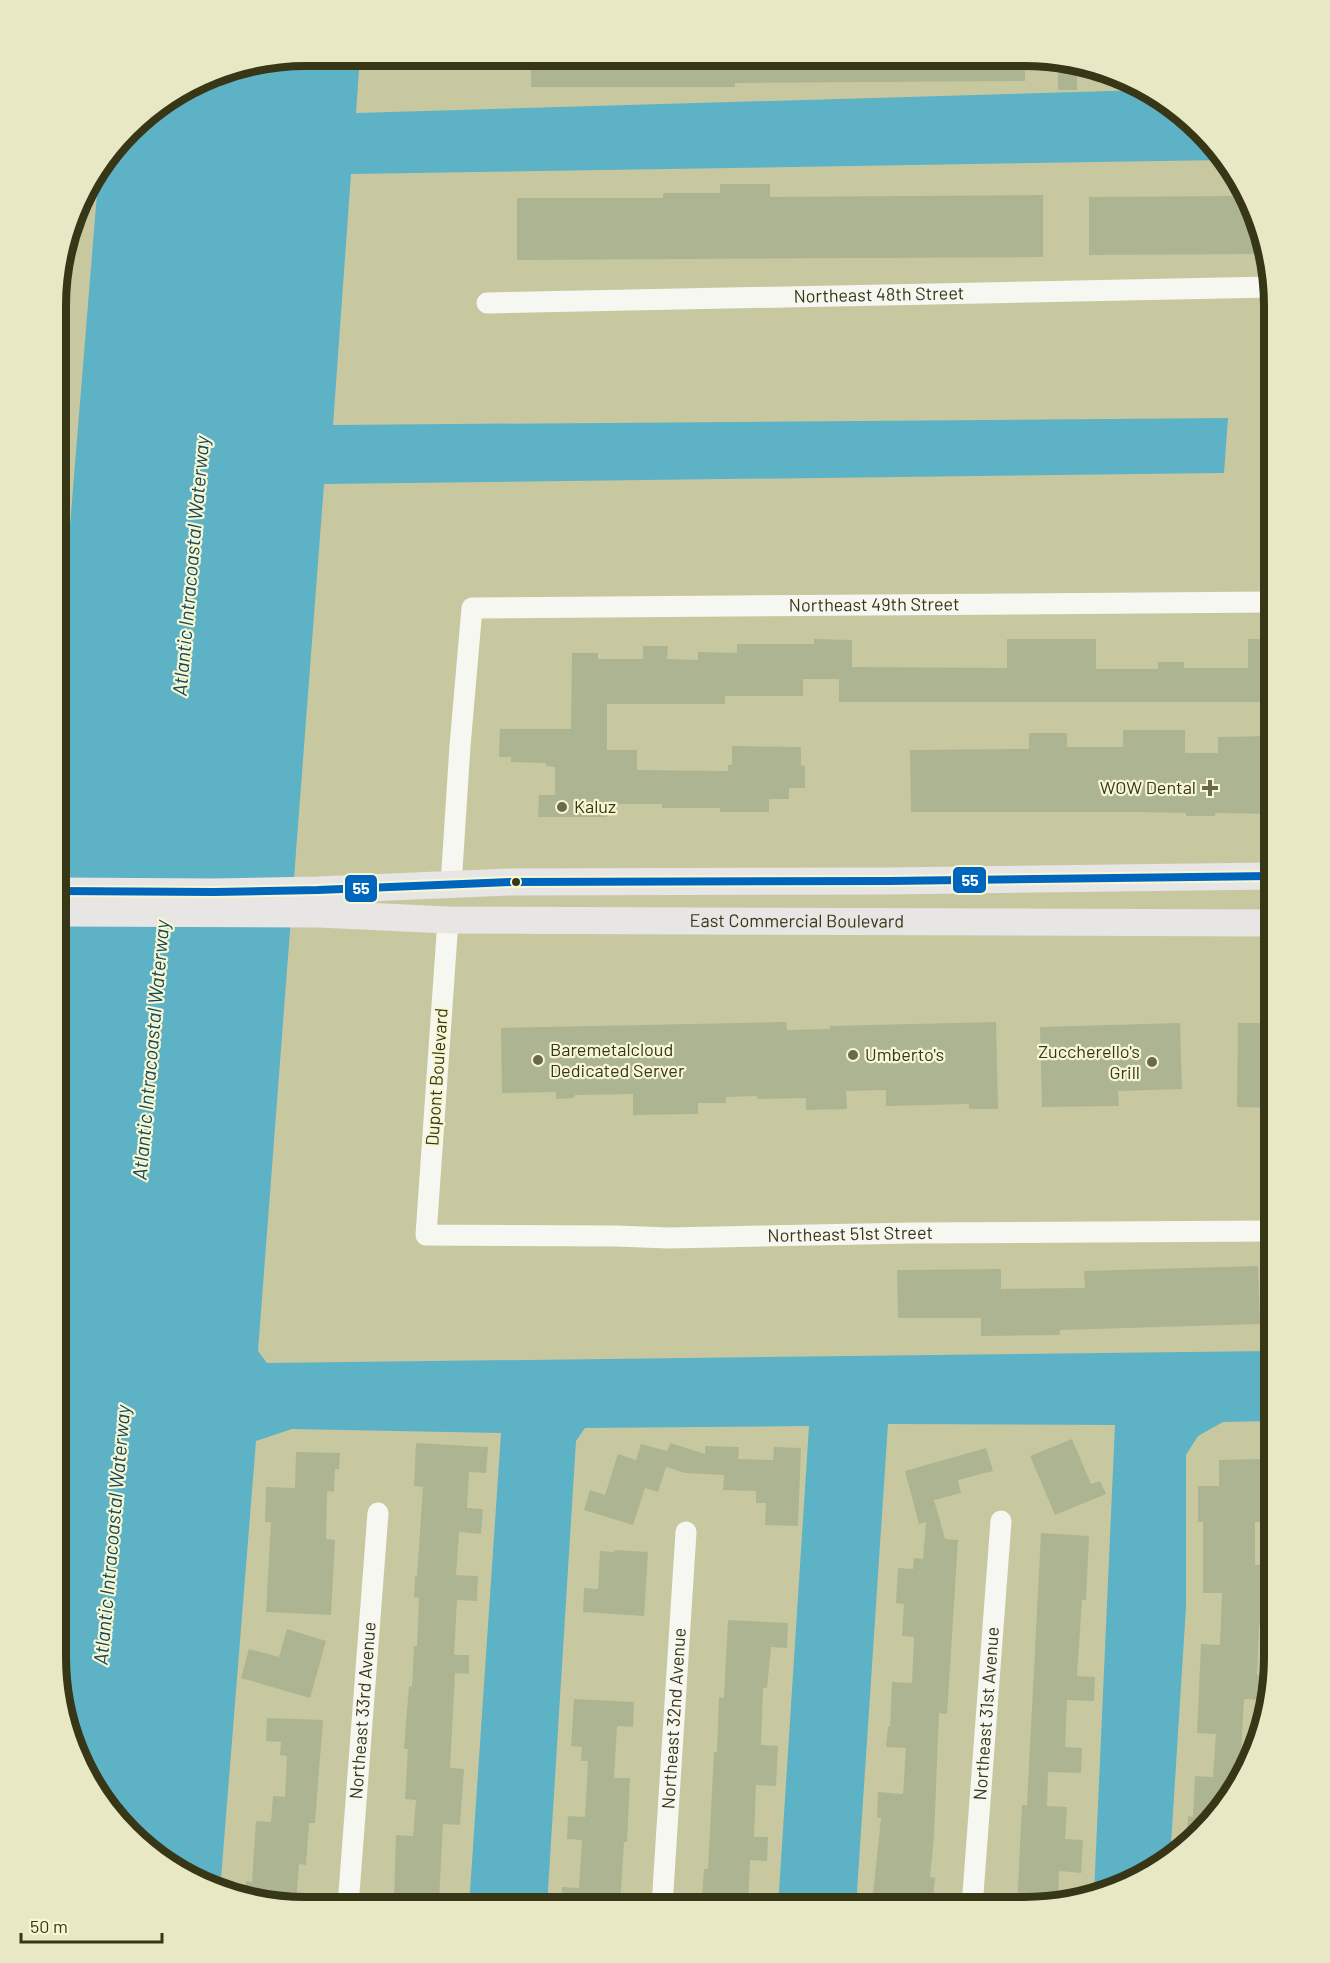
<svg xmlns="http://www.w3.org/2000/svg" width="1330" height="1963" viewBox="0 0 1330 1963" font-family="Barlow,sans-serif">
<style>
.water{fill:#5eb2c6}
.building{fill:#adb492}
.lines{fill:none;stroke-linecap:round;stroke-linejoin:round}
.minor{stroke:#f7f7f1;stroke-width:21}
.major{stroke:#e7e6e5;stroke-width:27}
.bus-1-casing{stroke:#f7f8d3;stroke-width:12}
.bus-1{stroke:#0065bd;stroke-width:8}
.poi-dot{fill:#6a6a48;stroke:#f7f8d3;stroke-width:2}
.bus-dot{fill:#373718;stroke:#f7f8d3;stroke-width:2}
.labels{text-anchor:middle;stroke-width:4.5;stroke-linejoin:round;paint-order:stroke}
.street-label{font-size:18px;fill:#373718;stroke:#f7f8d3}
.poi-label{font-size:18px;fill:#373718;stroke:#f7f8d3;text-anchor:start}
.water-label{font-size:20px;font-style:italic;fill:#16475a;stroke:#f7f8d3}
.rim{fill:none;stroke:#373718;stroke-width:8}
.line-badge{stroke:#f7f8d3;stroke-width:2}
.badge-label{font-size:16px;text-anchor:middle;font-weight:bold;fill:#fff}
</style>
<rect width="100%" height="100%" fill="#c8c8a0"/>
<path class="water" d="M 306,56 L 360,56 L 356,113 L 1146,90 L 1176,107 L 1223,153 L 1226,160 L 351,174 L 333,425 L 1228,418 L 1224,473 L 324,484 L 258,1351 L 267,1363 L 1274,1351 L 1274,1421 L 1223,1422 L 1198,1436 L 1186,1455 L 1186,1607 L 1170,1860 L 1120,1888 L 1094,1894 L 1115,1425 L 888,1424 L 856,1907 L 778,1907 L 809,1426 L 585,1428 L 576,1441 L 547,1906 L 469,1906 L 501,1433 L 292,1429 L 256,1441 L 220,1891 L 210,1889 L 154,1856 L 107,1810 L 75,1753 L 56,1657 L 57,685 L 99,169 L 141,117 L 225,69 Z"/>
<path class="building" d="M 531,56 L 1025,58 L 1025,81 L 735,83 L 735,87 L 531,87 Z
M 1058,58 L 1077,63 L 1077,90 L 1058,90 Z
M 720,184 L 770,184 L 770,197 L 1043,195 L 1043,257 L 517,260 L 517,198 L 663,198 L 663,193 L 720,193 Z
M 1248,196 L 1255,210 L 1264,254 L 1089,255 L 1089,197 Z
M 814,639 L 852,640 L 852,667 L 1007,668 L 1007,639 L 1096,639 L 1096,669 L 1158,669 L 1158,662 L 1184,662 L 1184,668 L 1248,668 L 1248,639 L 1274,639 L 1274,702 L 839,702 L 839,679 L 803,679 L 803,696 L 725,696 L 725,704 L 607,704 L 607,750 L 637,750 L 637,770 L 728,771 L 728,765 L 732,765 L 732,746 L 801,747 L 801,765 L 805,766 L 805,788 L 789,788 L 789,799 L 769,799 L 769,812 L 720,812 L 720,808 L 662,808 L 662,804 L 607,804 L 607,817 L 538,817 L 539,795 L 555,795 L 555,767 L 546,766 L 546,763 L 511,762 L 511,757 L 499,757 L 500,729 L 571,729 L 572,653 L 598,653 L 598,659 L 643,659 L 643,646 L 668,646 L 667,659 L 698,660 L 698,652 L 737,653 L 737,644 L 814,644 Z
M 1123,730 L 1185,730 L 1185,753 L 1218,753 L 1218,737 L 1274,736 L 1274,814 L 1215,813 L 1215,816 L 1186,816 L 1186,813 L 1137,812 L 911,812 L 910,750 L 1029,749 L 1029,733 L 1067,733 L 1067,747 L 1123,747 Z
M 786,1022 L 787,1030 L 830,1029 L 830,1026 L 996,1022 L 998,1109 L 969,1109 L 969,1104 L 886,1106 L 886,1090 L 846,1091 L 847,1109 L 806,1110 L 806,1098 L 757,1099 L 757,1096 L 726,1097 L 726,1103 L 698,1103 L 698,1114 L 633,1115 L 633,1094 L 575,1095 L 574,1098 L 556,1099 L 556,1092 L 502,1093 L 501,1028 Z
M 1180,1023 L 1182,1089 L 1118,1091 L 1119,1106 L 1042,1107 L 1040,1027 Z
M 1238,1023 L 1274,1023 L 1274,1108 L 1237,1107 Z
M 1258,1266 L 1260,1324 L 1060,1330 L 1060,1335 L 981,1336 L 981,1318 L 898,1318 L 897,1270 L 1001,1269 L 1001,1289 L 1085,1288 L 1084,1271 Z
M 1072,1439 L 1091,1484 L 1100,1481 L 1106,1494 L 1055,1515 L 1030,1456 Z
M 416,1443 L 488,1447 L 486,1473 L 469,1472 L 467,1508 L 483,1509 L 481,1534 L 459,1532 L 456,1575 L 478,1576 L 477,1601 L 457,1600 L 454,1655 L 469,1655 L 469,1674 L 455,1673 L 450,1768 L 464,1769 L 460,1825 L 443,1824 L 439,1900 L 394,1898 L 396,1835 L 413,1836 L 416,1800 L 405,1799 L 408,1749 L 404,1749 L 409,1686 L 412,1687 L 414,1646 L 417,1646 L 419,1598 L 414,1597 L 415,1576 L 417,1576 L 423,1487 L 414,1486 Z
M 670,1443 L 705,1454 L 705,1446 L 739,1447 L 738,1459 L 773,1460 L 774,1447 L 801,1448 L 798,1526 L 765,1525 L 766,1503 L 756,1503 L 756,1491 L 723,1490 L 724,1475 L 685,1473 L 666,1467 L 658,1492 L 645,1488 L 633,1525 L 584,1510 L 590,1490 L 605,1495 L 618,1454 L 636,1460 L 641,1444 L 667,1451 Z
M 986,1448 L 993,1471 L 958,1480 L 961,1493 L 934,1500 L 945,1539 L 958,1540 L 947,1714 L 939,1713 L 934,1836 L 930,1877 L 935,1878 L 932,1907 L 892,1907 L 892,1896 L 873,1894 L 881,1818 L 877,1818 L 878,1792 L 903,1794 L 906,1748 L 886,1747 L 888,1726 L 890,1727 L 892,1682 L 912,1683 L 914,1637 L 902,1636 L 904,1604 L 896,1603 L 898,1568 L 913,1569 L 914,1558 L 923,1559 L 926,1522 L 919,1524 L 905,1471 Z
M 296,1452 L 340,1453 L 339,1469 L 335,1469 L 334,1492 L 327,1491 L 326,1539 L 335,1540 L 331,1615 L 266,1612 L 271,1522 L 265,1522 L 266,1487 L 295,1488 Z
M 1261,1459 L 1261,1522 L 1255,1522 L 1255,1565 L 1264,1565 L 1263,1625 L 1259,1625 L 1257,1675 L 1261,1675 L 1260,1700 L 1244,1699 L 1241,1754 L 1253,1754 L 1223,1809 L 1186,1846 L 1188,1816 L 1193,1817 L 1195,1776 L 1213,1777 L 1216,1734 L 1197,1733 L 1201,1644 L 1220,1645 L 1222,1593 L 1203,1593 L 1203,1522 L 1198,1522 L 1198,1486 L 1219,1486 L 1219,1460 Z
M 1041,1533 L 1089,1536 L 1086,1600 L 1082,1600 L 1077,1676 L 1095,1677 L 1094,1701 L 1067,1700 L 1065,1747 L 1082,1748 L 1081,1773 L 1048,1772 L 1047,1806 L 1067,1807 L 1065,1839 L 1083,1840 L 1081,1873 L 1059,1871 L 1058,1901 L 1017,1907 L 1022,1805 L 1027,1805 Z
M 615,1550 L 648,1552 L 644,1616 L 583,1612 L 584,1588 L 598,1589 L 600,1551 L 614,1552 Z
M 728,1620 L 788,1623 L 787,1648 L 771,1647 L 767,1688 L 763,1688 L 761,1745 L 778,1746 L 776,1786 L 756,1785 L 754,1837 L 768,1837 L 767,1861 L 750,1860 L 748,1907 L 716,1907 L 716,1897 L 702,1897 L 704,1869 L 708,1869 L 714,1752 L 717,1752 L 719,1697 L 724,1698 Z
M 287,1629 L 326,1641 L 310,1698 L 241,1678 L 249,1649 L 279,1657 Z
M 574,1699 L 634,1702 L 633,1727 L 617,1726 L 614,1778 L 630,1778 L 627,1842 L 624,1842 L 620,1906 L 561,1906 L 562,1887 L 579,1888 L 582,1840 L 567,1839 L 568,1816 L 585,1817 L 588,1761 L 581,1761 L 582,1747 L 571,1746 Z
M 267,1718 L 323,1720 L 315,1823 L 309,1823 L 306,1865 L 299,1864 L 296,1905 L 273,1905 L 245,1898 L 246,1881 L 252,1882 L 256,1821 L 271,1822 L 273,1796 L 285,1797 L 287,1756 L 280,1755 L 281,1742 L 266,1741 Z"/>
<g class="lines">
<g class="minor">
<path id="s1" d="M 487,303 L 1271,287"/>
<path id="s2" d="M 451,885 L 460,746 L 472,608 L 1274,602"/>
<path id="s3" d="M 448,920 L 426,1235 L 615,1236 L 669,1238 L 912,1233 L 1274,1231"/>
<path id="s4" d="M 348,1906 L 378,1513"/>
<path id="s5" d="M 662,1906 L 686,1532"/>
<path id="s6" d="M 972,1907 L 1001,1521"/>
</g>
<g class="major">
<path d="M 57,891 L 214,892 L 318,890 L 510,882 L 889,881 L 1274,876"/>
<path id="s7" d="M 57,913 L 319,914 L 448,920 L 1274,923"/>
</g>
<g class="bus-1-casing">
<path id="bus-1" d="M 57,891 L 214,892 L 318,890 L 510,882 L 889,881 L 1274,876"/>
</g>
<use href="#bus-1" class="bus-1"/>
</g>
<g class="poi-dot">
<path d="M1207 779h6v6h6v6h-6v6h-6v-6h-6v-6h6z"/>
<circle cx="562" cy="807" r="6"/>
<circle cx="853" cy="1055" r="6"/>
<circle cx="538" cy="1060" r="6"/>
<circle cx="1152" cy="1062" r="6"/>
</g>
<circle class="bus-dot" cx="516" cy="882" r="5"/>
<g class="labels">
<g class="street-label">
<text dy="6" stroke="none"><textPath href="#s1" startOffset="392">Northeast 48th Street</textPath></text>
<text dy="6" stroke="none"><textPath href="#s2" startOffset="680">Northeast 49th Street</textPath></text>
<text dy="6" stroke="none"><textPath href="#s7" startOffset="740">East Commercial Boulevard</textPath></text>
<text transform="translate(437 1077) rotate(-86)" y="6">Dupont Boulevard</text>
<text dy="6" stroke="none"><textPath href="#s3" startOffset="740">Northeast 51st Street</textPath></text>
<text dy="6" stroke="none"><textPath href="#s4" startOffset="196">Northeast 33rd Avenue</textPath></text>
<text dy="6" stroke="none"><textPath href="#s6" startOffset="194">Northeast 31st Avenue</textPath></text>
<text dy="6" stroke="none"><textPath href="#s5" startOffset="188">Northeast 32nd Avenue</textPath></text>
</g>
<g class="poi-label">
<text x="1196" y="794" text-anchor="end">WOW Dental</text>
<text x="574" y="813">Kaluz</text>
<text x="550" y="1056">Baremetalcloud<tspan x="550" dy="21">Dedicated Server</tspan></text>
<text x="1140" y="1058" text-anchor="end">Zuccherello's<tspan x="1140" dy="21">Grill</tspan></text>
<text x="865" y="1061">Umberto's</text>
</g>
<g class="water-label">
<text transform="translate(191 566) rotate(-85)" y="7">Atlantic Intracoastal Waterway</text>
<text transform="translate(151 1050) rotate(-85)" y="7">Atlantic Intracoastal Waterway</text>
<text transform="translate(112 1535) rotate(-85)" y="7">Atlantic Intracoastal Waterway</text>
</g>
</g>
<path d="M0 0H1330V1963H0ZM306 66H1024A240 240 0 0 1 1264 306V1657A240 240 0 0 1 1024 1897H306A240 240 0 0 1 66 1657V306A240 240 0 0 1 306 66Z" fill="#e8e9c4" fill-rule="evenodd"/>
<path class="rim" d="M306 66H1024A240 240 0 0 1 1264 306V1657A240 240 0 0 1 1024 1897H306A240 240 0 0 1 66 1657V306A240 240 0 0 1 306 66Z"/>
<g class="line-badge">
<rect x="952" y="866" width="35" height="28" rx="6" fill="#0065bd"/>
<rect x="344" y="874" width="34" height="29" rx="6" fill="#0065bd"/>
</g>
<g class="badge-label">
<text x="970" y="886">55</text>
<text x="361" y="894">55</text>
</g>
<path d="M21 1933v9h141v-9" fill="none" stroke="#373718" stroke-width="3"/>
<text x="30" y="1933" font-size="18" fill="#373718" stroke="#f7f8d3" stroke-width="4.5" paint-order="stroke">50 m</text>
</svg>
